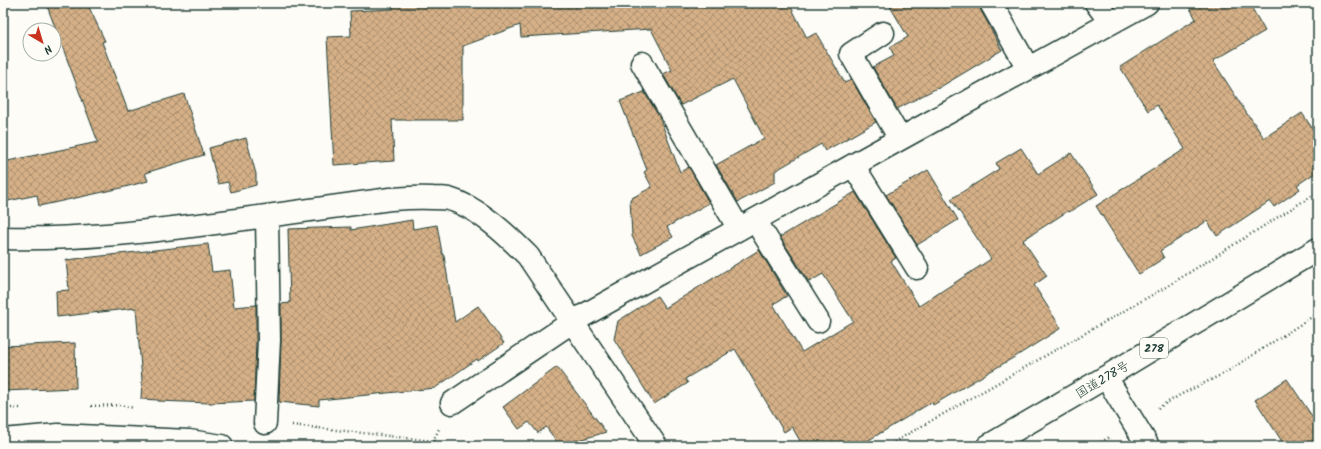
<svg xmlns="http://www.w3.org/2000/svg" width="1321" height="449" viewBox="0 0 1321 449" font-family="Kalam,'Klee One',sans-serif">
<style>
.building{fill:url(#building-cross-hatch);stroke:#1f3d34}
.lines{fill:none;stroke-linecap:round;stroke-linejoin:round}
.minor-casing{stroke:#1f3d34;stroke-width:25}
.highway-casing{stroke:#1f3d34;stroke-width:25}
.path{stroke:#1f3d34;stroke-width:2.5;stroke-dasharray:1 3;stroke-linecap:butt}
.minor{stroke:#fdfcf7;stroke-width:22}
.highway{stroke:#fdfcf7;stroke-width:22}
.labels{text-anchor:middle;stroke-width:3.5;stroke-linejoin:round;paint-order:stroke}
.shield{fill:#fdfcf7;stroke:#62766e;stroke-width:1}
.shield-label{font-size:12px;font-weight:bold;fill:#1f3d34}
.street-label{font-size:13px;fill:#1f3d34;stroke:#fdfcf7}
</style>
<defs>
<pattern id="building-cross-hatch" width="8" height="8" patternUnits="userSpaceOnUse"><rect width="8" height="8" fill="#d5b087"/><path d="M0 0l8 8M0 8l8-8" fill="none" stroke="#ac906f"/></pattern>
</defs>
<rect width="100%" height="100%" fill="#fdfcf7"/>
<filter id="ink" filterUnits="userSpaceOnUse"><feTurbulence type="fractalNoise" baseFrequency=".025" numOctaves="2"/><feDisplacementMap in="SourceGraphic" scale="8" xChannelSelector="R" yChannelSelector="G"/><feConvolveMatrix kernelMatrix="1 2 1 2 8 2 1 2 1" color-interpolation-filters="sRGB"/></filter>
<g filter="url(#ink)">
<path class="building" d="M 46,3 L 87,3 L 105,41 L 102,42 L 128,111 L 184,94 L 204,155 L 145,173 L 148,181 L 117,189 L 39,206 L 37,195 L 3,202 L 3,162 L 98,142 Z
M 392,3 L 789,3 L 807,38 L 816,33 L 845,83 L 851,79 L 876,122 L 825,151 L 821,144 L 775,171 L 775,182 L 738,202 L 716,165 L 764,138 L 733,79 L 681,105 L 663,74 L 672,70 L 651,29 L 521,37 L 520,25 L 463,46 L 463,120 L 392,120 L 394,161 L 334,165 L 327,37 L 351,36 L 350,11 L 393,9 Z
M 888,3 L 977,3 L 1002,50 L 937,89 L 937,88 L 897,109 L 873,67 L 894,56 L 890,47 L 908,37 Z
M 1187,3 L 1249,3 L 1265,31 L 1213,61 L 1249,117 L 1250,117 L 1264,138 L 1302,113 L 1318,137 L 1318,171 L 1297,185 L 1300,189 L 1274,207 L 1270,201 L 1217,236 L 1207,221 L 1160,251 L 1164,258 L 1139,274 L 1096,206 L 1185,149 L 1157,105 L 1148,111 L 1120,67 L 1196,19 Z
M 644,92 L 659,116 L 680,172 L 689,167 L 709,203 L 667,227 L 673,237 L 641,254 L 632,236 L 630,199 L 652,187 L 644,172 L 647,170 L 620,101 Z
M 246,138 L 256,174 L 256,185 L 231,192 L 228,182 L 218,184 L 209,148 Z
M 1021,148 L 1038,174 L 1071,153 L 1098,194 L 1069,212 L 1068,211 L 1023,240 L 1047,276 L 1034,285 L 1061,328 L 1018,355 L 933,405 L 932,402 L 859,446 L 803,446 L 792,427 L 784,432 L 735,349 L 685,379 L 688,383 L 654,404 L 614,339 L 618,321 L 657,296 L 665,308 L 759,250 L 787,296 L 773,304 L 802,352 L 853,321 L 823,274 L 809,282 L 780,237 L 855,192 L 896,258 L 891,261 L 919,306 L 991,259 L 951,199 L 999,169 L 996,163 Z
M 928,170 L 958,220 L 917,245 L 886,195 Z
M 412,220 L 413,229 L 437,225 L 442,253 L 444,256 L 455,322 L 478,306 L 504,343 L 478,361 L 477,359 L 435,388 L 319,400 L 319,406 L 279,402 L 281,341 L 281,304 L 290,303 L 288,229 L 351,227 L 351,230 Z
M 208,244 L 212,272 L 230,270 L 234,307 L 256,305 L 256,340 L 254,401 L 210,403 L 158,401 L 158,400 L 141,399 L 142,380 L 136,308 L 57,317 L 56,291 L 69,290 L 66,260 Z
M 75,343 L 76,388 L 3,391 L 3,346 Z
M 557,367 L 606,432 L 560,446 L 546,427 L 538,433 L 529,422 L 519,429 L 503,407 Z
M 1287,379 L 1318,425 L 1318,446 L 1285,446 L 1255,400 Z"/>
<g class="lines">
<g class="minor-casing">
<path id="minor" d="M 991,3 L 1028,68
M 1096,3 L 1111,23
M 883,33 L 851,54 L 900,139
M 642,63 L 739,229
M 853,165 L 917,268
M 755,220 L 818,321
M 3,238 C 75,240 144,232 215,223 C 274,215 332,207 390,199 C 405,198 419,197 433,198 C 438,198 444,198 449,199 C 478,207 507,235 528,256 L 656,446
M 1106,377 L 1148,446
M 452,403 L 572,322 L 900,139 L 1147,3
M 265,423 L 269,340 L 267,216"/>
</g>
<g class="highway-casing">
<path id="highway" d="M 3,440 L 58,435 L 189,441 L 222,446
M 988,446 L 1106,377 L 1318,249"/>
</g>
<path class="path" d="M 91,406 L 120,405 L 134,408
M 3,408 L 20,408
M 1158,408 L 1180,395 L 1225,373 L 1318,313
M 292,425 L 433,441 L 463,446
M 433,441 L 440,427
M 686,446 L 693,442 L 696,446
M 887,446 L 1166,287 L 1318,192
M 1094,446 L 1110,437"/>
<use href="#minor" class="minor"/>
<use href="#highway" class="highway"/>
</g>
</g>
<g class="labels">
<rect class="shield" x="1140" y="338" width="28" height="20" rx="3"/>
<g class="shield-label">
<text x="1154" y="352">278</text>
</g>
<g class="street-label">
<text transform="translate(1102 379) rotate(-31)" y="5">国道278号</text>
</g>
</g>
<rect width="1321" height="449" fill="none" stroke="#fdfcf7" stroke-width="16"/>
<rect x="8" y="8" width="1305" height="433" fill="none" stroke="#1f3d34" stroke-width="1.5" filter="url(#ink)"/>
<g transform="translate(42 42) rotate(142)"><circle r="19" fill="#fdfcf7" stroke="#a4b0a9"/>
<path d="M0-3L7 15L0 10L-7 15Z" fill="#c8321e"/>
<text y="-6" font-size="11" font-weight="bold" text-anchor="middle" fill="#1f3d34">N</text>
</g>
</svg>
